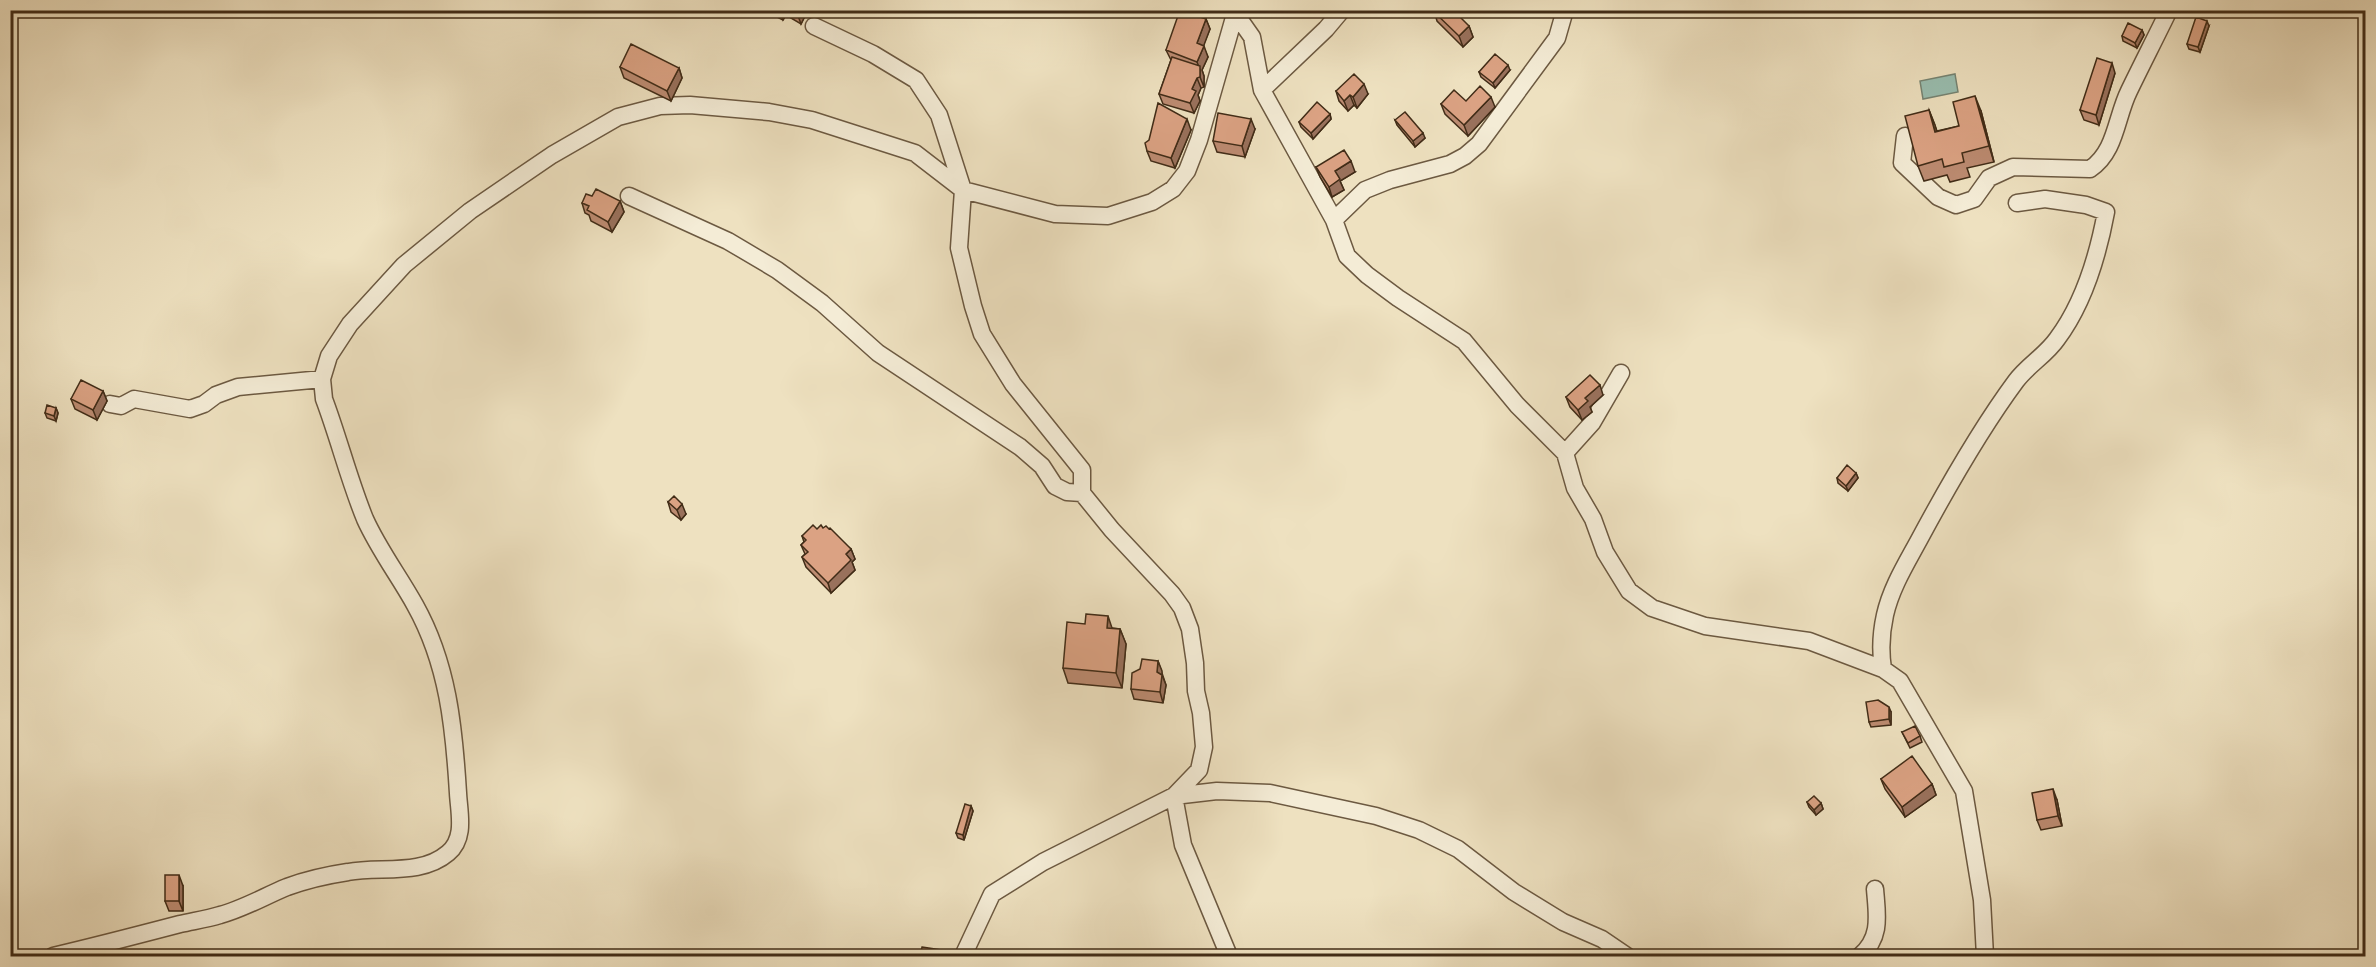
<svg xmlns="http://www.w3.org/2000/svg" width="2376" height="967" viewBox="0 0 2376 967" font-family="'IM FELL Double Pica',serif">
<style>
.water{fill:#99beb0;stroke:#768473;stroke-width:1.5}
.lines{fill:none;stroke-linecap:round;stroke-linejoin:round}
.minor-casing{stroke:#6c5941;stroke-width:19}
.minor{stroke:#f4ecd6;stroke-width:16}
.wall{fill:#bc8b71;stroke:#412c17;stroke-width:1.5}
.shaded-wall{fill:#99715c;stroke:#412c17;stroke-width:1.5}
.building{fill:#dba283;stroke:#412c17;stroke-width:1.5}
</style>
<rect width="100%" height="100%" fill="#eee1c0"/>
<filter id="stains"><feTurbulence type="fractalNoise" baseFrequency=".00333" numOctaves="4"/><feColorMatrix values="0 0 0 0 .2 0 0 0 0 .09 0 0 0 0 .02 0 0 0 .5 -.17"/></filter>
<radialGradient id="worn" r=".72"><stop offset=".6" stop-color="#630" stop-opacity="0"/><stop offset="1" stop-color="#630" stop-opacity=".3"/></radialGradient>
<path class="water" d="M 1955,74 L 1958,92 L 1923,99 L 1920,81 Z"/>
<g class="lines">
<g class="minor-casing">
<path id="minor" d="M 1233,10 L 1252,37 L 1262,90 L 1334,220 L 1347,256 L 1367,275 L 1398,298 L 1464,341 L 1517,405 L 1565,453 L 1575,488 L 1593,519 L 1605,552 L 1629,591 L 1652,608 L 1705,626 L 1809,641 L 1883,669 L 1900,681 L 1964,791 L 1982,900 L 1985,956
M 814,26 L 873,54 L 916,80 L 939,115 L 963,190 L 959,248 L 973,306 L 982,334 L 1013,384 L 1082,470 L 1082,493 L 1112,530 L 1172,594 L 1182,608 L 1190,629 L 1195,663 L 1196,691 L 1201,713 L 1204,747 L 1199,770 L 1174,796 L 1043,862 L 992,894 L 963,956
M 1262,90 L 1326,29 L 1342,10
M 1905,136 L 1902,163 L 1938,197 L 1956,205 L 1974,199 L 1989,178 L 2013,167 L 2090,169 C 2116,152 2116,117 2129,91 C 2142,64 2156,37 2169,10
M 629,196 L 728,241 L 777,270 L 822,303 L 878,353 L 1020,447 L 1042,466 L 1055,486 L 1067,492 L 1082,493
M 1334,220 L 1365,190 L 1390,180 L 1450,164 L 1465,156 L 1479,144 L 1557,38 L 1565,10
M 110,404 L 121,406 L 134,399 L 190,409 L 204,404 L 216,395 L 238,387 L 322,379
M 1565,453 L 1592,423 L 1621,373
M 1883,669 C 1880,650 1881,633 1885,615 C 1891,588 1906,564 1919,540 C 1948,486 1979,431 2016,381 C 2028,365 2046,355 2057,339 C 2084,303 2098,255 2106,212 L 2086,205 L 2045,199 L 2017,203
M 53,956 C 96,946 138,935 180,924 C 193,921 207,919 220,915 C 243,909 265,896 287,887 C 306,880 328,875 348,872 C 381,866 421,876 448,853 C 466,838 459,813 458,793 C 454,727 448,664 415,605 C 399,576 379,550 365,519 C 349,480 339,439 324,399 L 322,379 L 329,356 L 350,324 L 404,265 L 470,211 L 552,155 L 618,117 L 660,106 L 690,105 L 769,112 L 812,120 L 915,153 L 963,190 L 1055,214 L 1108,216 L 1152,202 L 1173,189 L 1187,171 L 1199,140 L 1235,14
M 1229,956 L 1183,845 L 1174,796 L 1217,791 L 1270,793 L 1376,816 L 1419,830 L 1458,849 L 1514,892 L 1563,922 L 1602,939 L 1627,956
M 1860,956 C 1882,937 1877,915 1875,889"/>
</g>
<use href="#minor" class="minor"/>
</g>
<path class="wall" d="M 769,10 L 808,10 L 801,24 L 786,15 L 783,20 L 769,13 Z
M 1434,10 L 1469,26 L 1473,37 L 1463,47 L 1437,21 Z
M 1206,19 L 1210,29 L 1203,46 L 1208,57 L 1202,70 L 1204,76 L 1204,87 L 1201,88 L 1198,95 L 1200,101 L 1194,113 L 1163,104 L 1159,94 L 1171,60 L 1166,50 Z
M 2209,26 L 2200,52 L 2189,49 L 2187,44 Z
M 2142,30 L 2144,35 L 2137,48 L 2123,41 L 2122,36 Z
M 620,67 L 679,68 L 682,78 L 671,101 L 624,78 Z
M 1510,70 L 1495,88 L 1481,77 L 1479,72 Z
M 2115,73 L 2099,125 L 2084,120 L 2080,110 Z
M 1336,91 L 1368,94 L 1357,108 L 1354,105 L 1348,111 L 1339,101 Z
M 1466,101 L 1495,107 L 1468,136 L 1445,114 L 1441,104 Z
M 1929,110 L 1937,131 L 1959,126 L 1981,111 L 1994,162 L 1967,168 L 1970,177 L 1950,182 L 1947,175 L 1924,181 L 1918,166 Z
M 1330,114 L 1331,119 L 1313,139 L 1301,127 L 1299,122 Z
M 1395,120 L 1425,138 L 1415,147 L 1397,125 Z
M 1255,129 L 1245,157 L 1217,152 L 1213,141 Z
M 1191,130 L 1175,168 L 1151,161 L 1147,151 Z
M 1316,167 L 1355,172 L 1340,181 L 1344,190 L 1332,197 L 1320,177 Z
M 592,196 L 620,201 L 624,212 L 612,232 L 591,221 L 589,215 L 585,213 L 582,203 Z
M 103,391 L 107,401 L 97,420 L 75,409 L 71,399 Z
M 1603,395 L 1590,407 L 1592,412 L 1582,420 L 1570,407 L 1566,397 Z
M 56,408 L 58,413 L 56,421 L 47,418 L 45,413 Z
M 1856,473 L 1858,478 L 1848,491 L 1838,483 L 1837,478 Z
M 668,502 L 686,514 L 681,520 L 671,512 Z
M 823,528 L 851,549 L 855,559 L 852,562 L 855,570 L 831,593 L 806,567 L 802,557 L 805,554 L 801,545 L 804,542 L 802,536 L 817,529 Z
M 1112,628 L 1120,629 L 1126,644 L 1122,688 L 1068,683 L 1063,668 Z
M 1158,661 L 1166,685 L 1163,703 L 1134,699 L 1131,689 Z
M 1891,712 L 1891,725 L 1871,727 L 1869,722 Z
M 1902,732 L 1920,736 L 1922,742 L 1910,748 Z
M 1881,779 L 1932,784 L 1936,795 L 1905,817 L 1885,789 Z
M 2057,800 L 2062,826 L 2041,830 L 2037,820 Z
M 1807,802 L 1821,803 L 1823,809 L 1816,815 L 1809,807 Z
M 971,806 L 973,811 L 964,840 L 958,838 L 956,833 Z
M 183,886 L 183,911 L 169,911 L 165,901 Z"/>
<path class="shaded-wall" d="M 780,10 L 785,10 L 786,15 L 783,20 Z
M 796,10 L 808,10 L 801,24 Z
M 1206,19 L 1210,29 L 1201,53 L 1197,43 Z
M 2207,21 L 2209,26 L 2200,52 L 2198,47 Z
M 1469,26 L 1473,37 L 1463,47 L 1459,36 Z
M 2142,30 L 2144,35 L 2137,48 L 2135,43 Z
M 1204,46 L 1208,57 L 1202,70 L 1204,76 L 1204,87 L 1200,77 L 1200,70 L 1197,62 Z
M 2112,63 L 2115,73 L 2099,125 L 2096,115 Z
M 1508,65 L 1510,70 L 1495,88 L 1493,83 Z
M 679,68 L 682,78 L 671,101 L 667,91 Z
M 1197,78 L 1201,88 L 1198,95 L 1200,101 L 1194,113 L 1190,103 L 1192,89 Z
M 1364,84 L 1368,94 L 1357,108 L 1353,97 Z
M 1350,95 L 1354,105 L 1348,111 L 1344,101 Z
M 1975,96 L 1981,111 L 1994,162 L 1989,146 Z
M 1491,97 L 1495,107 L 1468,136 L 1464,125 Z
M 1929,110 L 1935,125 L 1941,147 L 1935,132 Z
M 1330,114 L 1331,119 L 1313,139 L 1311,133 Z
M 1187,119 L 1191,130 L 1175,168 L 1171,158 Z
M 1251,119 L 1255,129 L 1245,157 L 1242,146 Z
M 1423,133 L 1425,138 L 1415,147 L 1413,141 Z
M 1351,161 L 1355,172 L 1340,181 L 1344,190 L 1332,197 L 1329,187 L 1335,171 Z
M 620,201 L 624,212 L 612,232 L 608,222 Z
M 1600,385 L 1603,395 L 1590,407 L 1592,412 L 1582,420 L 1578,410 L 1585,398 Z
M 103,391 L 107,401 L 97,420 L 93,410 Z
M 56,408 L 58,413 L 56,421 L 54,416 Z
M 1856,473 L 1858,478 L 1848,491 L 1846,486 Z
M 682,504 L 686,514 L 681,520 L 677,510 Z
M 851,549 L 855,559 L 852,562 L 855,570 L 831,593 L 828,583 L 846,554 Z
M 1108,616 L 1113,631 L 1107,628 Z
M 1120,629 L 1126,644 L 1122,688 L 1116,673 Z
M 1158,661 L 1162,671 L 1162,675 L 1166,685 L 1163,703 L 1160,692 L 1157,672 Z
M 1889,707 L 1891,712 L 1891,725 L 1889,719 Z
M 1932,784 L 1936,795 L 1905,817 L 1902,807 Z
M 2053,789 L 2057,800 L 2062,826 L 2058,816 Z
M 1821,803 L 1823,809 L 1816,815 L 1814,810 Z
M 971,806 L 973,811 L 964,840 L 963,835 Z
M 179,875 L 183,886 L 183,911 L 179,901 Z"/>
<path class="building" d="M 1180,10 L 1206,19 L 1197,43 L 1204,46 L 1197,62 L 1166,50 Z
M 1453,10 L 1469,26 L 1459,36 L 1433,11 Z
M 2196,17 L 2207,21 L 2198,47 L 2187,44 Z
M 2128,23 L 2142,30 L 2135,43 L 2122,36 Z
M 631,44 L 679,68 L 667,91 L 620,67 Z
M 1495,54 L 1508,65 L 1493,83 L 1479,72 Z
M 1172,57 L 1200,66 L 1200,77 L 1197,78 L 1192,89 L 1196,91 L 1190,103 L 1159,94 Z
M 2097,58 L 2112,63 L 2096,115 L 2080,110 Z
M 1354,74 L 1364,84 L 1353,97 L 1350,95 L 1344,101 L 1336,91 Z
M 1480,86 L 1491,97 L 1464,125 L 1441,104 L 1454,90 L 1466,101 Z
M 1975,96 L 1989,146 L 1962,153 L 1964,162 L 1944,167 L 1942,159 L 1918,166 L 1905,116 L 1929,110 L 1935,132 L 1959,126 L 1953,102 Z
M 1317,102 L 1330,114 L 1311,133 L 1299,122 Z
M 1158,103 L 1187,119 L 1171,158 L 1147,151 L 1145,143 L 1149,140 Z
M 1405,112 L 1423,133 L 1413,141 L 1395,120 Z
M 1218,113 L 1251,119 L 1242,146 L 1213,141 Z
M 1344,150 L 1351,161 L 1335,171 L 1340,179 L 1329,187 L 1316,167 Z
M 596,189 L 620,201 L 608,222 L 587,210 L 589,206 L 582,203 L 586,194 L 592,196 Z
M 1590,375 L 1600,385 L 1585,398 L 1588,401 L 1578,410 L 1566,397 Z
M 81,380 L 103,391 L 93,410 L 71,399 Z
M 47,405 L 56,408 L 54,416 L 45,413 Z
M 1847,465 L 1856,473 L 1846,486 L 1837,478 Z
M 674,496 L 682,504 L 677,510 L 668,502 Z
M 813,525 L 817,529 L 821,525 L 823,528 L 826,526 L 829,529 L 830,528 L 851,549 L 846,554 L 851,560 L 828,583 L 802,557 L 808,552 L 801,545 L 806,540 L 802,536 Z
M 1086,614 L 1108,616 L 1107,628 L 1120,629 L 1116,673 L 1063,668 L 1067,622 L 1085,624 Z
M 1142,659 L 1158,661 L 1157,672 L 1162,675 L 1160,692 L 1131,689 L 1132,673 L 1140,669 Z
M 1878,700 L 1889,707 L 1889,719 L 1869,722 L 1866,702 Z
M 1915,726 L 1920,736 L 1908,743 L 1902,732 Z
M 1912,756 L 1932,784 L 1902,807 L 1881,779 Z
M 2053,789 L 2058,816 L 2037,820 L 2032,793 Z
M 1814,796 L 1821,803 L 1814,810 L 1807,802 Z
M 965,804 L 971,806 L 963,835 L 956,833 Z
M 165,875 L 179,875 L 179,901 L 165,901 Z
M 922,947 L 941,950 L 940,957 L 920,957 Z
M 111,950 L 112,957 L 83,957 L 83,954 Z"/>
<rect width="2376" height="967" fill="none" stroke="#eee1c0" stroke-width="36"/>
<rect x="12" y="12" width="2352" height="943" fill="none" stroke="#412c17" stroke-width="3"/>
<rect x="18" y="18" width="2340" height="931" fill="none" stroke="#412c17" stroke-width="1.5"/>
<rect width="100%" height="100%" filter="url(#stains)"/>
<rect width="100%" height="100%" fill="url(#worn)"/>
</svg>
